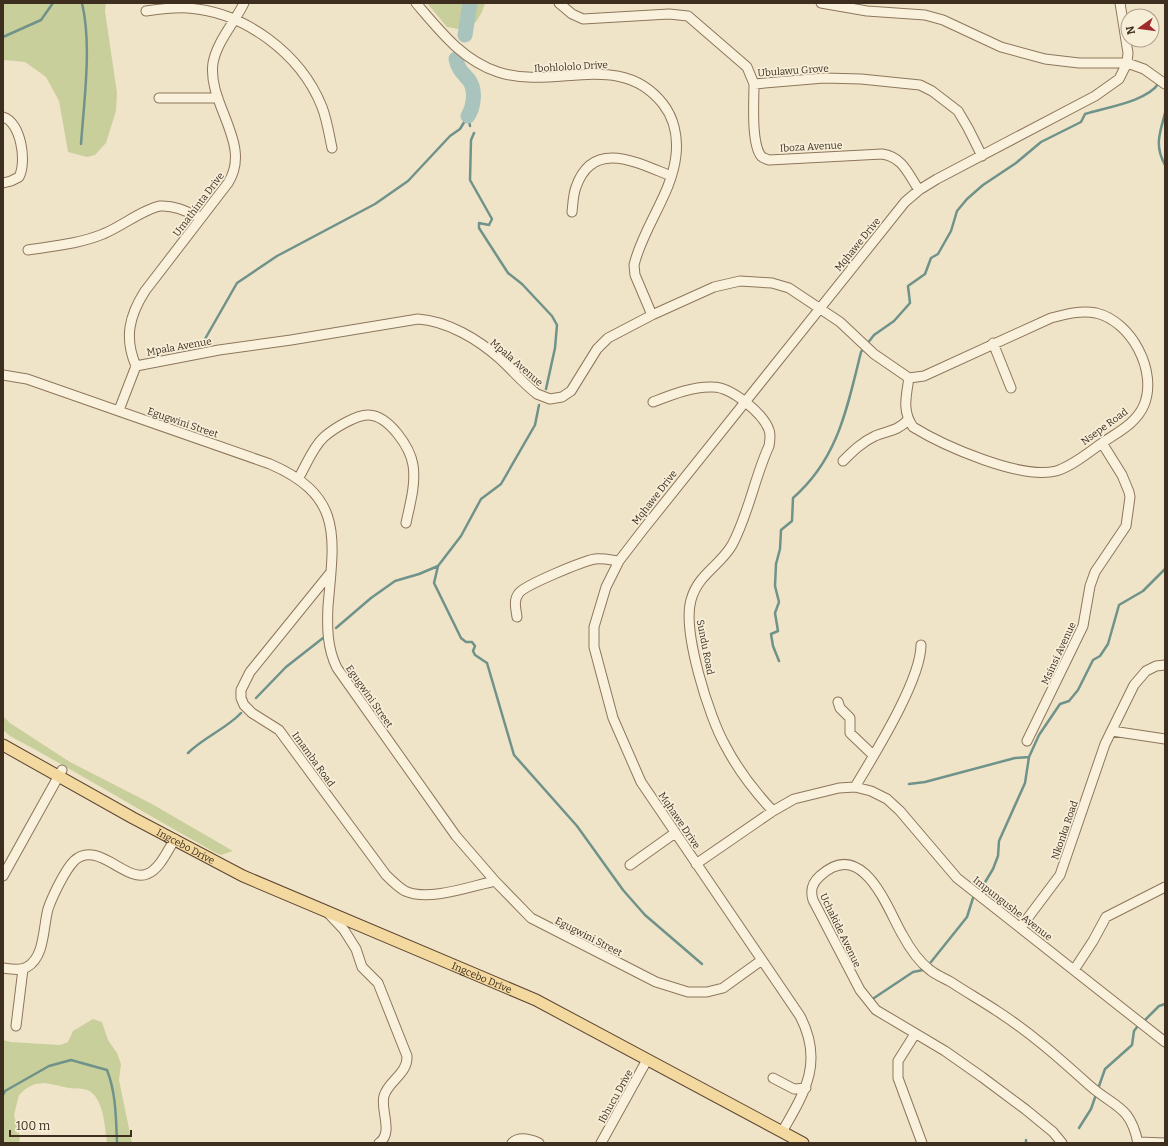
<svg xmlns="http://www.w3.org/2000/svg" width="1168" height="1146" viewBox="0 0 1168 1146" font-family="Bitter,serif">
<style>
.green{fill:#c9cf9b}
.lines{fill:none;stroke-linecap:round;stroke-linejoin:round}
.stream{stroke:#6f938a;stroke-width:2.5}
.river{stroke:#a9c4bc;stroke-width:15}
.minor-casing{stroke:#8d765c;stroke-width:11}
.major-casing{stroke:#5b4430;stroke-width:13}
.minor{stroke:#faf1dc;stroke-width:9}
.major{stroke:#f3d9a0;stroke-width:11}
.labels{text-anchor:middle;stroke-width:3.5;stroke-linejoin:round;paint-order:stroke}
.street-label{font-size:10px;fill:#3d2e20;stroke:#f7eed8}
</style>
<rect width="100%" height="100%" fill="#f0e4c8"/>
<path class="green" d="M 3,3 L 106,3 L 105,11 L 117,93 L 116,111 L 106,143 L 95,155 L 87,157 L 68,152 L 59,101 L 46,77 L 25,62 L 3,60 Z
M 427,3 L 485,3 L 482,12 L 476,22 L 458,29 L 447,27 Z
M 3,716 L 10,723 L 70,762 L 152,804 L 233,851 L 221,855 L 214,852 C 146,814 79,773 10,736 L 3,730 Z
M 93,1019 L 102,1022 L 108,1040 L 117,1053 L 121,1064 L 119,1080 L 132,1143 L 107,1143 C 105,1128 104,1108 95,1096 C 87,1086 79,1090 69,1088 C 49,1084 36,1077 19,1095 L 14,1115 L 20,1137 L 19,1143 L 3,1143 L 3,1040 L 11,1042 L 60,1045 L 68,1042 L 73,1031 Z"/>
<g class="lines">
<path class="stream" d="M 3,37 L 41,20 L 53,3
M 1165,113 C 1160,133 1154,145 1165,165
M 468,116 L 470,126
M 474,133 L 471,140 L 470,180 L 492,219 L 489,225 L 479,223 L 479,228 L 508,273 L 522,284 L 552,316 L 557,325 L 555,348 L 546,389
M 81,144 C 84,101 92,45 82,3
M 205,339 L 237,283 L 277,256 L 375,204 L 408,181 L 450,136 L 460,129 L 468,116
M 867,344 L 874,335 L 894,321 L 910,303 L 908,286 L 925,274 L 931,258 L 938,254 L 951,231 L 957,211 L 967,199 L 983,185 L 1016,163 L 1041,142 L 1081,122 L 1085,114 C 1107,107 1146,102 1159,83
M 539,405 L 535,425 L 501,484 L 481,499 L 461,536 L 438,566 L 434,583 L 461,638 L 466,642 L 472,642 L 475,646 L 473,651 L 475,655 L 487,663 L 514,755 L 577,826 L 623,890 L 645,915 L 702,964
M 336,628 L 371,598 L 395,581 L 419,574 L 438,566
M 779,661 L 773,646 L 771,634 L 778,631 L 775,613 L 779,602 L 775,586 L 776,564 L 780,549 L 781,530 L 792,521 L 793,498 C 838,459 847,408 861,352 L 864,348
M 256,698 L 286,667 L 323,638
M 188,753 C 204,737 226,729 241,713
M 909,784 L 925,782 L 1015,758 L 1029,757
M 981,889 L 993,869 L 998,856 L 999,841 L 1025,783 L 1029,757 L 1039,735 L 1060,704 L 1069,701 L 1078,690 L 1093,660 L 1100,656 L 1108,644 L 1119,605 L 1143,591 L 1165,569
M 931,962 L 967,917 L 973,898
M 874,998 L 913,972 L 923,970
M 1145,1020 L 1159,1006 L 1165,1004
M 3,1095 L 5,1091 L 49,1066 L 71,1060 L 107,1070 C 116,1093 116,1118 117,1143
M 1079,1128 L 1091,1109 L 1105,1069 L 1132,1045 L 1134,1031 L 1137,1027
M 1026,1140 L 1026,1143"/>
<path class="river" d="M 465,35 L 470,3
M 456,59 C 458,69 462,72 469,80 C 476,90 474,106 468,116"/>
<g class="minor-casing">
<path id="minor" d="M 416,3 C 440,31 462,60 498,72 C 555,91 620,49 663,104 C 674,118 678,137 676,155 C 672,194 643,227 634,265 L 635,275 L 652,315
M 559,3 L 572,14 L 583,19 L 669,14 L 688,16 L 747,67 L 754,84 L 824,78 L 861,79 L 920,85 L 932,91 L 958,111 L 968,128 L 982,156
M 821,3 L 867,11 L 925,15 L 943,20 L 1001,47 L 1045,59 L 1079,63 L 1127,63 L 1144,69 L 1165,84
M 146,11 C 160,9 174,7 188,8 C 245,12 301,54 322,107 C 327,120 329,134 332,148
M 754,84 C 754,101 751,143 761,156 C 763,158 766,159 769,160 L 882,154 C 903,157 908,174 919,190
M 159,98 L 218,98
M 3,117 C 21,122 27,162 19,177 L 11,181 L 3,183
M 572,212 C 573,204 573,195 576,187 C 593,138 638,163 671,176
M 28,250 C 53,246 79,244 103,234 C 121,227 143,209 160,206 C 175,205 188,212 201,218
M 993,343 L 1011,388
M 136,366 C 124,338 129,316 145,291 L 228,183 C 253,144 207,104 213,63 C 217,41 235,22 244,3
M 3,375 L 27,379 L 270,464 C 344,496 334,537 328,606 C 327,627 327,648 337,668 L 456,836 L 495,881 L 531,918 L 656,982 L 688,992 L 707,992 L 723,988 L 762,960
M 653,402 C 671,395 693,386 713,387 C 731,387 763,413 769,430 C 771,435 770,440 769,446 C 755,476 748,516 732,545 C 720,566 698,574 691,600 C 682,631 709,717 725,745 C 738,770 754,791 773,811
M 119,410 L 136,366 L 219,350 L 291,340 L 418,319 C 447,321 478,339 500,359 C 513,371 523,383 537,394 L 550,399 L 562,397 L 571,391 L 597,349 L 608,338 L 652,315 L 714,287 L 740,281 L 772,283 L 789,288 L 840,322 L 874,354 L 909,378 L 924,376 L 1051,318 C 1066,314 1081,310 1096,313 C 1131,321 1158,371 1144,405 C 1137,422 1120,431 1105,441 C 1090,451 1073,466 1056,471 C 1021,480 944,446 913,427 C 902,411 906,397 909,378
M 843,461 C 853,451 862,442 875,436 C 889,430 896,432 908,420
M 298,479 C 306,466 312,448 324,437 C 333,429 357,414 369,415 C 389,416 410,447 413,465 C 416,484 410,504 406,523
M 331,572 L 250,672 L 241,690 L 241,698 L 244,705 L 252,713 L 279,730 L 386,875 C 392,881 398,887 405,891 C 429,902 471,886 495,881
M 517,617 C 516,609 513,600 519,593 C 525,585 583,561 595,559 C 603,558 611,560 619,561
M 838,702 L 840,708 L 850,718 L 850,733 L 873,755
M 1112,731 L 1165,739
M 1027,741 L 1083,626 L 1090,586 L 1095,572 L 1126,526 L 1130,497 L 1129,492 L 1122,475 L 1102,443
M 855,787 C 874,755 921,680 921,645
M 696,864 L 773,811 L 794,799 L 839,788 L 855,787 L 871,791 L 887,799 L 900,811 L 957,878 L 1165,1042
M 630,865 L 675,833
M 3,876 L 62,770
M 328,913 L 344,930 L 356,949 L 362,967 L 378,983 L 407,1056 C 408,1074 388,1081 384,1096 C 380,1110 394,1133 379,1143
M 1021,927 L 1060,875 L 1105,744 L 1134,685 L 1146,671 L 1156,666 L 1165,665
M 3,968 C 10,969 20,971 27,967 C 45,957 43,927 48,909 C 52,897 65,870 74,861 C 97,839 126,883 147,874 C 160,869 167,851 175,839
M 1074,970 L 1093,941 L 1106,917 L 1165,887
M 16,1026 L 23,969
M 915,1034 L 898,1061 L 898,1078 L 922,1143
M 773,1078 L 794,1089 L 806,1088
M 782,1132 C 805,1092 824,1062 800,1016 L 641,782 L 613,718 L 594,647 L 594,627 L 606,587 L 619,561 L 642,531 L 905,202 L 919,190 L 937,179 L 1095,96 L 1119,79 L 1127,63 L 1128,53 L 1120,3
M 1138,1142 L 1165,1143
M 512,1143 C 519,1136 530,1139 539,1143
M 601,1143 L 647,1060
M 1062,1143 L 1053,1132 L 1025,1109 L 982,1077 L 945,1051 L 876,1010 L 860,990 L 813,900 C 810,890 812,883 820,876 C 863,837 887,908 902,934 C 909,947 918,961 930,970 C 936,975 944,978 951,982 C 966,992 982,1001 997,1011 C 1031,1033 1059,1058 1089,1085 C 1115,1108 1130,1105 1138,1143"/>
</g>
<g class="major-casing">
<g id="major">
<path id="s1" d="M 3,745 L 133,818 L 243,876 L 536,1000 L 803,1143"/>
</g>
</g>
<use href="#minor" class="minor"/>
<use href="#major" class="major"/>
</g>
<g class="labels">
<g class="street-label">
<text transform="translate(571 66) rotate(-3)" y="4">Ibohlololo Drive</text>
<text transform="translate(793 70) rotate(-4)" y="4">Ubulawu Grove</text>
<text transform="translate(811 146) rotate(-3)" y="4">Iboza Avenue</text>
<text transform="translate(198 204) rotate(-53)" y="4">Umathinta Drive</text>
<text transform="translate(857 244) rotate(-51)" y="4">Mqhawe Drive</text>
<text transform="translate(179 346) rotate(-10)" y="4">Mpala Avenue</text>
<text transform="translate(517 362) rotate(41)" y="4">Mpala Avenue</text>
<text transform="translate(183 422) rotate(19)" y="4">Egugwini Street</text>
<text transform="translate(1104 426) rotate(-36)" y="4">Nsepe Road</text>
<text transform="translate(654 497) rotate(-52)" y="4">Mqhawe Drive</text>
<text transform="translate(706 647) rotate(79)" y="4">Sundu Road</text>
<text transform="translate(1058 653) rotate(-65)" y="4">Msinsi Avenue</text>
<text transform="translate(370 696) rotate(55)" y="4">Egugwini Street</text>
<text transform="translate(314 759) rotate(54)" y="4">Imamba Road</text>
<text transform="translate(680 820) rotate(56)" y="4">Mqhawe Drive</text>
<text transform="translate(1064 830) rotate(-71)" y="4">Nkonka Road</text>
<text dy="4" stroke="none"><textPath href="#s1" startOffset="209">Ingcebo Drive</textPath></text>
<text transform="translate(1013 908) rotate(38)" y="4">Impungushe Avenue</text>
<text transform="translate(841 930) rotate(64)" y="4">Uchakide Avenue</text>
<text transform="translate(589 936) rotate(27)" y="4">Egugwini Street</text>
<text dy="4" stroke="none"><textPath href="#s1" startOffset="533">Ingcebo Drive</textPath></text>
<text transform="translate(615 1096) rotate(-61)" y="4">Ibhucu Drive</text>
</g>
</g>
<rect width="1168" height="1146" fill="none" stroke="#3d2e20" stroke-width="8"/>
<g transform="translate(1140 28) rotate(256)"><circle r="19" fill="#f7eed8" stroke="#ada18e"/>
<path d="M0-3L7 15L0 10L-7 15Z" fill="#9e2a2b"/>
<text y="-6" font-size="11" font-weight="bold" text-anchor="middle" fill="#3d2e20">N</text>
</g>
<path d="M10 1130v6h121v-6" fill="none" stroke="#3d2e20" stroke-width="2"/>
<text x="16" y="1130" font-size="12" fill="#3d2e20" stroke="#f7eed8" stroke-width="3" paint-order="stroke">100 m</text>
</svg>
